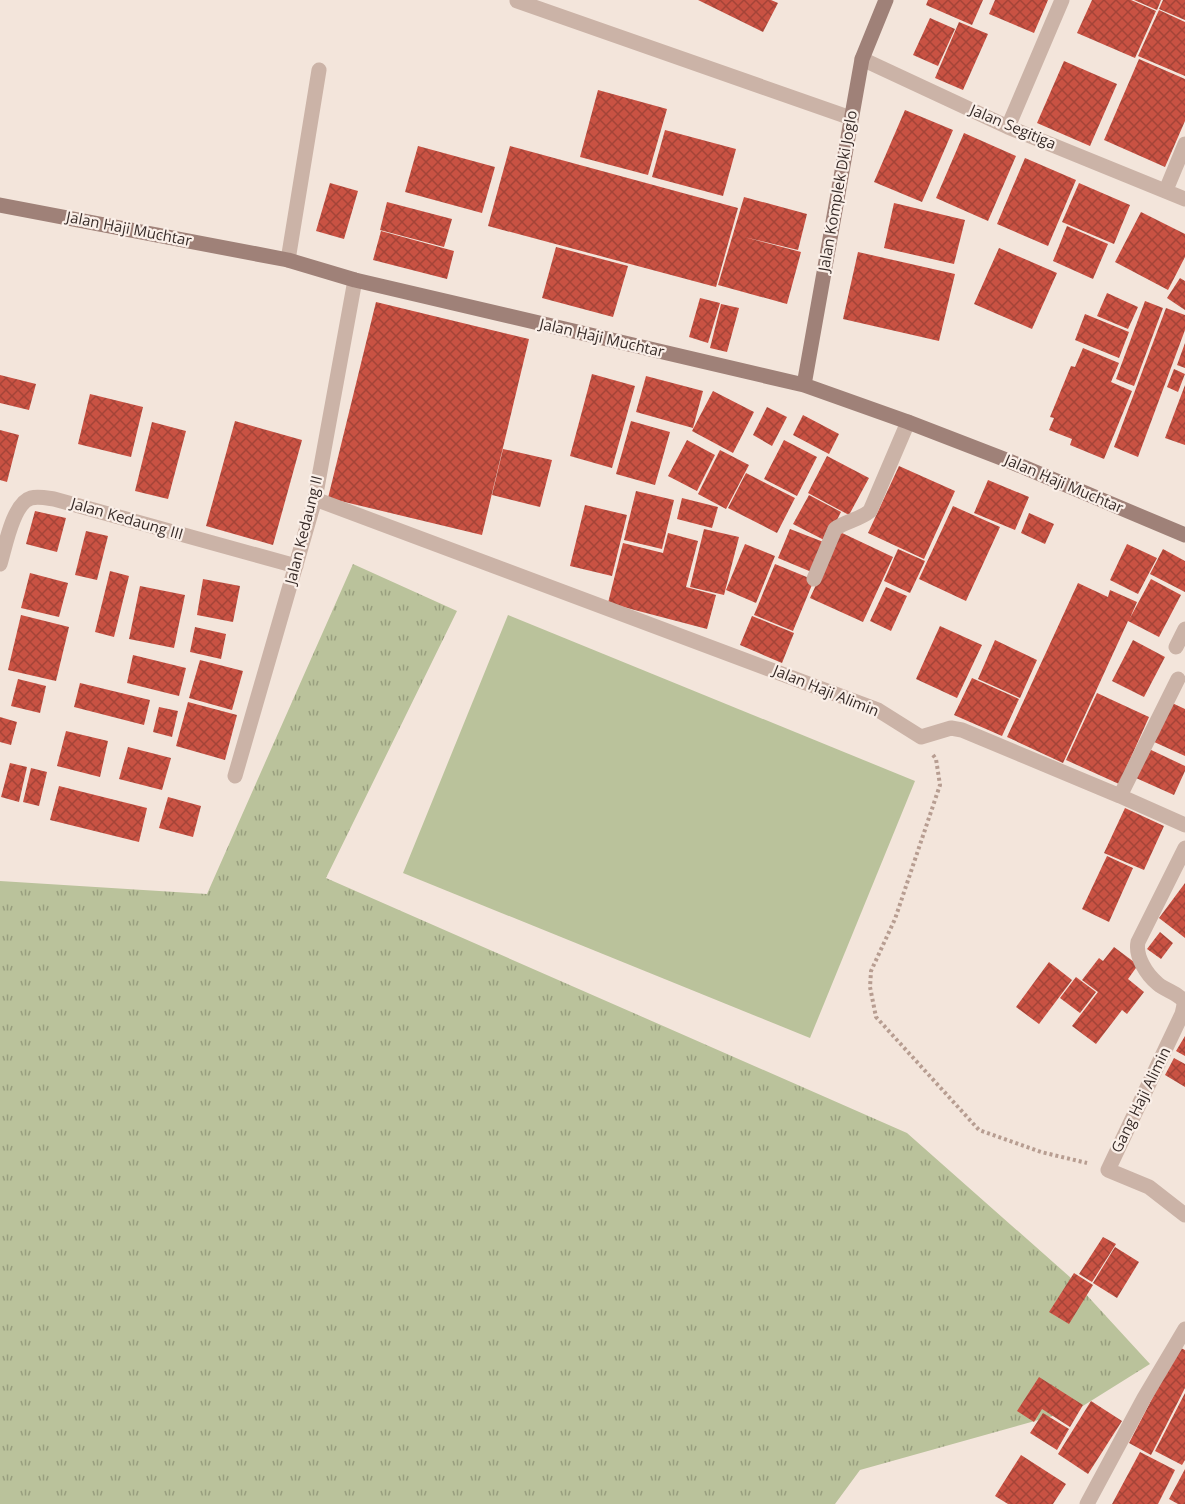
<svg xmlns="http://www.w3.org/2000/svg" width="1185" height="1504" viewBox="0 0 1185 1504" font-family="'Open Sans',sans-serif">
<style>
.grass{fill:url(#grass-tufts)}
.green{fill:#bac29b}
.building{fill:url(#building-cross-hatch)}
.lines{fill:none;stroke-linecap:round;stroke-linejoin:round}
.path{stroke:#b79d91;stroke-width:4;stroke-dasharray:3 3;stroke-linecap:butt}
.street{stroke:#cbb3a7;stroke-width:15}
.secondary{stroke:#9f8178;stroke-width:15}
.labels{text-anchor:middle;stroke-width:4.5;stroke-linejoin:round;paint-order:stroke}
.street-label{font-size:15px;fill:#372b28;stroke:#faefe8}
</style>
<defs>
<pattern id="grass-tufts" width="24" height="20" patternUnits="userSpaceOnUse" patternTransform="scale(1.5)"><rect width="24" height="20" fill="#bac29b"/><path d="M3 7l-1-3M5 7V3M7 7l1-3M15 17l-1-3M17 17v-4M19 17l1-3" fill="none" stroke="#989e7e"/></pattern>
<pattern id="building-cross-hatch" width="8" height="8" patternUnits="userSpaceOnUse" patternTransform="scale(1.5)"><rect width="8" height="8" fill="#c95243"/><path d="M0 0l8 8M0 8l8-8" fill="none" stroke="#a44438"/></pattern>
</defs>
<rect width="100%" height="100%" fill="#f3e5db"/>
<path class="grass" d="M 353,564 L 457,611 L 326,878 L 907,1133 L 1071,1278 L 1150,1364 L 1078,1409 L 860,1470 L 835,1504 L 0,1504 L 0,881 L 207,894 Z"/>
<path class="green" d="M 508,615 L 915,781 L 810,1038 L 403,873 Z"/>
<path class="building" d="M 698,0 L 771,0 L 778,3 L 763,32 Z
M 928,0 L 983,0 L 972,25 L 926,5 Z
M 995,0 L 1048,0 L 1034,33 L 989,14 Z
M 1092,0 L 1131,0 L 1156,11 L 1135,58 L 1077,33 Z
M 1134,0 L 1161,0 L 1157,10 Z
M 1163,0 L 1185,0 L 1185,20 L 1159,9 Z
M 1159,10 L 1185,22 L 1185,76 L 1138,56 Z
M 930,18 L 955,29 L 938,66 L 913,55 Z
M 959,22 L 988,34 L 963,90 L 935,78 Z
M 1139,59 L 1185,79 L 1185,121 L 1165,167 L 1104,140 Z
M 1064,61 L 1117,84 L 1090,146 L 1037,123 Z
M 598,90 L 667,109 L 648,175 L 580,157 Z
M 905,110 L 953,130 L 922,202 L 874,182 Z
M 665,130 L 736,149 L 723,196 L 652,177 Z
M 964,133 L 1016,156 L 988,221 L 936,198 Z
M 418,146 L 495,167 L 482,213 L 405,192 Z
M 510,146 L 738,208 L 716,287 L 488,226 Z
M 1025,158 L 1076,180 L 1048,246 L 997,224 Z
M 330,183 L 358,191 L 344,239 L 316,231 Z
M 1079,183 L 1130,205 L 1114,244 L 1062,222 Z
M 744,197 L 807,214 L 798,250 L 744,237 L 801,252 L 787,304 L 718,285 Z
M 387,202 L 452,219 L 444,247 L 380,230 Z
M 894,203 L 965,220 L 954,264 L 884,248 Z
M 1141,212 L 1185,234 L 1185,257 L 1168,290 L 1115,262 Z
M 1067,226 L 1108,244 L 1093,279 L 1053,261 Z
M 381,231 L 454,251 L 447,279 L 373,260 Z
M 556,247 L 628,266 L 613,317 L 542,298 Z
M 999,248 L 1057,273 L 1032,329 L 974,304 Z
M 858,252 L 955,274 L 939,341 L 843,319 Z
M 1180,278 L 1185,281 L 1185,310 L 1167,298 Z
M 1107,293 L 1138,307 L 1128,329 L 1097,316 Z
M 700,298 L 720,303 L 708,343 L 689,337 Z
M 1145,301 L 1163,308 L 1134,386 L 1116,379 Z
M 376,302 L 529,339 L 482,535 L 328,498 Z
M 721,304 L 739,308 L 727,352 L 710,348 Z
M 1166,308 L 1185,315 L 1185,330 L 1138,457 L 1114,447 Z
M 1085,314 L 1129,332 L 1119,358 L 1075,340 Z
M 1185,343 L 1185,368 L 1177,365 Z
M 1083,348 L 1119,363 L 1111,382 L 1132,391 L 1104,459 L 1070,445 L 1072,439 L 1049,430 L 1054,418 L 1050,417 L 1071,366 L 1075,367 Z
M 1174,369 L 1185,374 L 1178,392 L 1167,387 Z
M 592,374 L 635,386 L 612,468 L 570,456 Z
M 0,375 L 36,384 L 29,410 L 0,403 Z
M 646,376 L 703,391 L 693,428 L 636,412 Z
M 1185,385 L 1185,445 L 1165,438 Z
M 713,391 L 754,412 L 733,453 L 692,431 Z
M 90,394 L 143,407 L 131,457 L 78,444 Z
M 767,407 L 787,417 L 772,446 L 753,435 Z
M 803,415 L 839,434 L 829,454 L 793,435 Z
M 235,421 L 302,440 L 273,545 L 206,526 Z
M 631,421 L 670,432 L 655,485 L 616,474 Z
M 152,422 L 186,431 L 168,499 L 135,491 Z
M 0,430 L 19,435 L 7,482 L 0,480 Z
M 687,440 L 715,455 L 697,491 L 668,476 Z
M 784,440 L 817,457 L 797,496 L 764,479 Z
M 503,449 L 552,460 L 540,507 L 492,495 Z
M 720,450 L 749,465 L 726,509 L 698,494 Z
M 827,456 L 869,478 L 849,515 L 808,493 Z
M 899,466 L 955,491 L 924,559 L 868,533 Z
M 746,473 L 795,498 L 777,533 L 728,508 Z
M 988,480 L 1029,497 L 1015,530 L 974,513 Z
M 636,491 L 674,500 L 662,549 L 624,540 Z
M 809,495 L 841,512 L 826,541 L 793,524 Z
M 682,498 L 718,507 L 712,528 L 677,519 Z
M 585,505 L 627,515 L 612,576 L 570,566 Z
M 953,506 L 1000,527 L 966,601 L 919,579 Z
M 35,511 L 66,518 L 57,552 L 26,544 Z
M 1029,513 L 1054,524 L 1045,544 L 1021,533 Z
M 704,529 L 739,537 L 724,595 L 690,587 Z
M 790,529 L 826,543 L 814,573 L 778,558 Z
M 86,531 L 108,536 L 97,580 L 75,575 Z
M 840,532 L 893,557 L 863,622 L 810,598 Z
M 668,533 L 698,541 L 686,587 L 716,595 L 707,629 L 608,603 L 623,543 L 663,553 Z
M 745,544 L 775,556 L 756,603 L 726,590 Z
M 1127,544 L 1157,558 L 1138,594 L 1110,580 Z
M 898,549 L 925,561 L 910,593 L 884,581 Z
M 1163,549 L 1185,561 L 1185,592 L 1150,574 Z
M 775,564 L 814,580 L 793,631 L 754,615 Z
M 110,571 L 129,576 L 114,637 L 95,632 Z
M 30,573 L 68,583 L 59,617 L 21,608 Z
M 203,579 L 240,586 L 233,622 L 197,615 Z
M 1151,579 L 1181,595 L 1159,637 L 1128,621 L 1063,763 L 1007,737 L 1078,583 L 1108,597 L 1110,590 L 1137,602 L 1130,618 Z
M 140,586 L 185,595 L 174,648 L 129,639 Z
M 886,587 L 907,596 L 891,631 L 870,621 Z
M 21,615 L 69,627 L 56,681 L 8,670 Z
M 752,616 L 794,633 L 782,663 L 740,645 Z
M 940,626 L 982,645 L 957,698 L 916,679 Z
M 195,627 L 226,634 L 221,659 L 190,652 Z
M 995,640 L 1037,660 L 1020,698 L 978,679 Z
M 1133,640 L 1165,657 L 1144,697 L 1112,681 Z
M 133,655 L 186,668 L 179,696 L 127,683 Z
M 200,660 L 243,671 L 232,710 L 189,698 Z
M 972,678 L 1019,699 L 1002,736 L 954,715 Z
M 18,679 L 46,686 L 40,713 L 11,706 Z
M 80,683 L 150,700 L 144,725 L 74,707 Z
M 1097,693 L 1149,717 L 1119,784 L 1066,760 Z
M 188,702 L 237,715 L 225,760 L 176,746 Z
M 1170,702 L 1185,709 L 1185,756 L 1152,741 Z
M 159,707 L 178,711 L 172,737 L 153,732 Z
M 0,717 L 17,722 L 11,745 L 0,742 Z
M 66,731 L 108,741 L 100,777 L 57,766 Z
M 128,747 L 171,758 L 162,790 L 119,779 Z
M 1149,749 L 1185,766 L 1185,771 L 1174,795 L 1136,778 Z
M 10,763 L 27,767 L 19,802 L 1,797 Z
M 31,768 L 47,772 L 39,806 L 23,802 Z
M 59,786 L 147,808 L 139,842 L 50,820 Z
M 168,797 L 201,806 L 193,837 L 159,828 Z
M 1125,808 L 1164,826 L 1144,870 L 1104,853 Z
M 1107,856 L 1133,868 L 1109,922 L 1082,909 Z
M 1185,883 L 1185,938 L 1159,918 Z
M 1160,932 L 1173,943 L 1161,959 L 1147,949 Z
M 1114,947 L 1138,965 L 1128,979 L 1144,992 L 1127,1014 L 1122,1010 L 1096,1044 L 1072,1026 L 1098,992 L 1082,980 L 1099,958 L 1103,961 Z
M 1049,962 L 1072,980 L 1039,1024 L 1016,1007 Z
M 1076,977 L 1096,992 L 1080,1013 L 1060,998 Z
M 1185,1036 L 1185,1056 L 1176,1051 Z
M 1174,1058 L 1185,1064 L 1185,1087 L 1165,1075 Z
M 1103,1237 L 1116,1244 L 1092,1282 L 1079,1274 Z
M 1115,1247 L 1139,1262 L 1117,1298 L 1093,1283 Z
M 1074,1273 L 1093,1285 L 1069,1324 L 1049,1312 Z
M 1179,1347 L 1185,1350 L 1185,1388 L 1151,1455 L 1129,1443 Z
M 1039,1377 L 1083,1405 L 1070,1427 L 1042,1409 L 1034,1422 L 1017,1411 Z
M 1185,1393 L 1185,1460 L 1182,1465 L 1155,1451 Z
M 1091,1401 L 1122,1421 L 1088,1474 L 1058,1454 Z
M 1043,1413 L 1069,1429 L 1057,1450 L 1030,1433 Z
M 1140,1452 L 1175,1470 L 1158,1504 L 1112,1504 Z
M 1021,1455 L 1066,1484 L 1053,1504 L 1008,1504 L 995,1496 Z
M 1185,1469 L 1185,1504 L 1178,1504 L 1169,1499 Z"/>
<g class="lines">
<path class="path" d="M 933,755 L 936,759 L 940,785 L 895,919 L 871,971 L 870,987 L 876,1017 L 979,1130 L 1041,1152 L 1087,1163"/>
<path class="street" d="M 517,1 L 851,118
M 862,59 L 1008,127 L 1185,199
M 1008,127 L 1062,0
M 1166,190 L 1185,144
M 288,260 L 319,70
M 315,499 L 878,710 L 921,737 L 951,728 L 962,730 L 1120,796 L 1185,825
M 0,564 C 5,548 13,503 31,498 C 38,496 47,498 54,499 L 296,566
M 814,579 L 835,529 C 846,521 859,520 870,511 L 908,422
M 1176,647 L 1185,629
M 235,776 L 315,499 L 355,280
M 1120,796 L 1178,679
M 1185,848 L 1138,942 C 1135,956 1146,974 1158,984 C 1165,990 1177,993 1183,1000 C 1185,1004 1183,1010 1182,1014 L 1108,1170 L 1149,1187 L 1185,1215
M 1087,1504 L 1144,1398 L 1185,1329"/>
<path class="secondary" d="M 0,205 L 288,260 L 355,280 L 804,385 L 908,422 L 1009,461 L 1185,535
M 804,385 L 862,59 L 886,0"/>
</g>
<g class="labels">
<g class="street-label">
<text transform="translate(1013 127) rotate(23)" y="5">Jalan Segitiga</text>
<text transform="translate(838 191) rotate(-80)" y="5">Jalan Komplek Dki Joglo</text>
<text transform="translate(129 229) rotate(11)" y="5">Jalan Haji Muchtar</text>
<text transform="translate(602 338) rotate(13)" y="5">Jalan Haji Muchtar</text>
<text transform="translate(1064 484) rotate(23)" y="5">Jalan Haji Muchtar</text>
<text transform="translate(127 519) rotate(16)" y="5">Jalan Kedaung III</text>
<text transform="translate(304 530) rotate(-76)" y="5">Jalan Kedaung II</text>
<text transform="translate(826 691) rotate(22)" y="5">Jalan Haji Alimin</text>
<text transform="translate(1141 1100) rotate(-64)" y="5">Gang Haji Alimin</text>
</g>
</g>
</svg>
